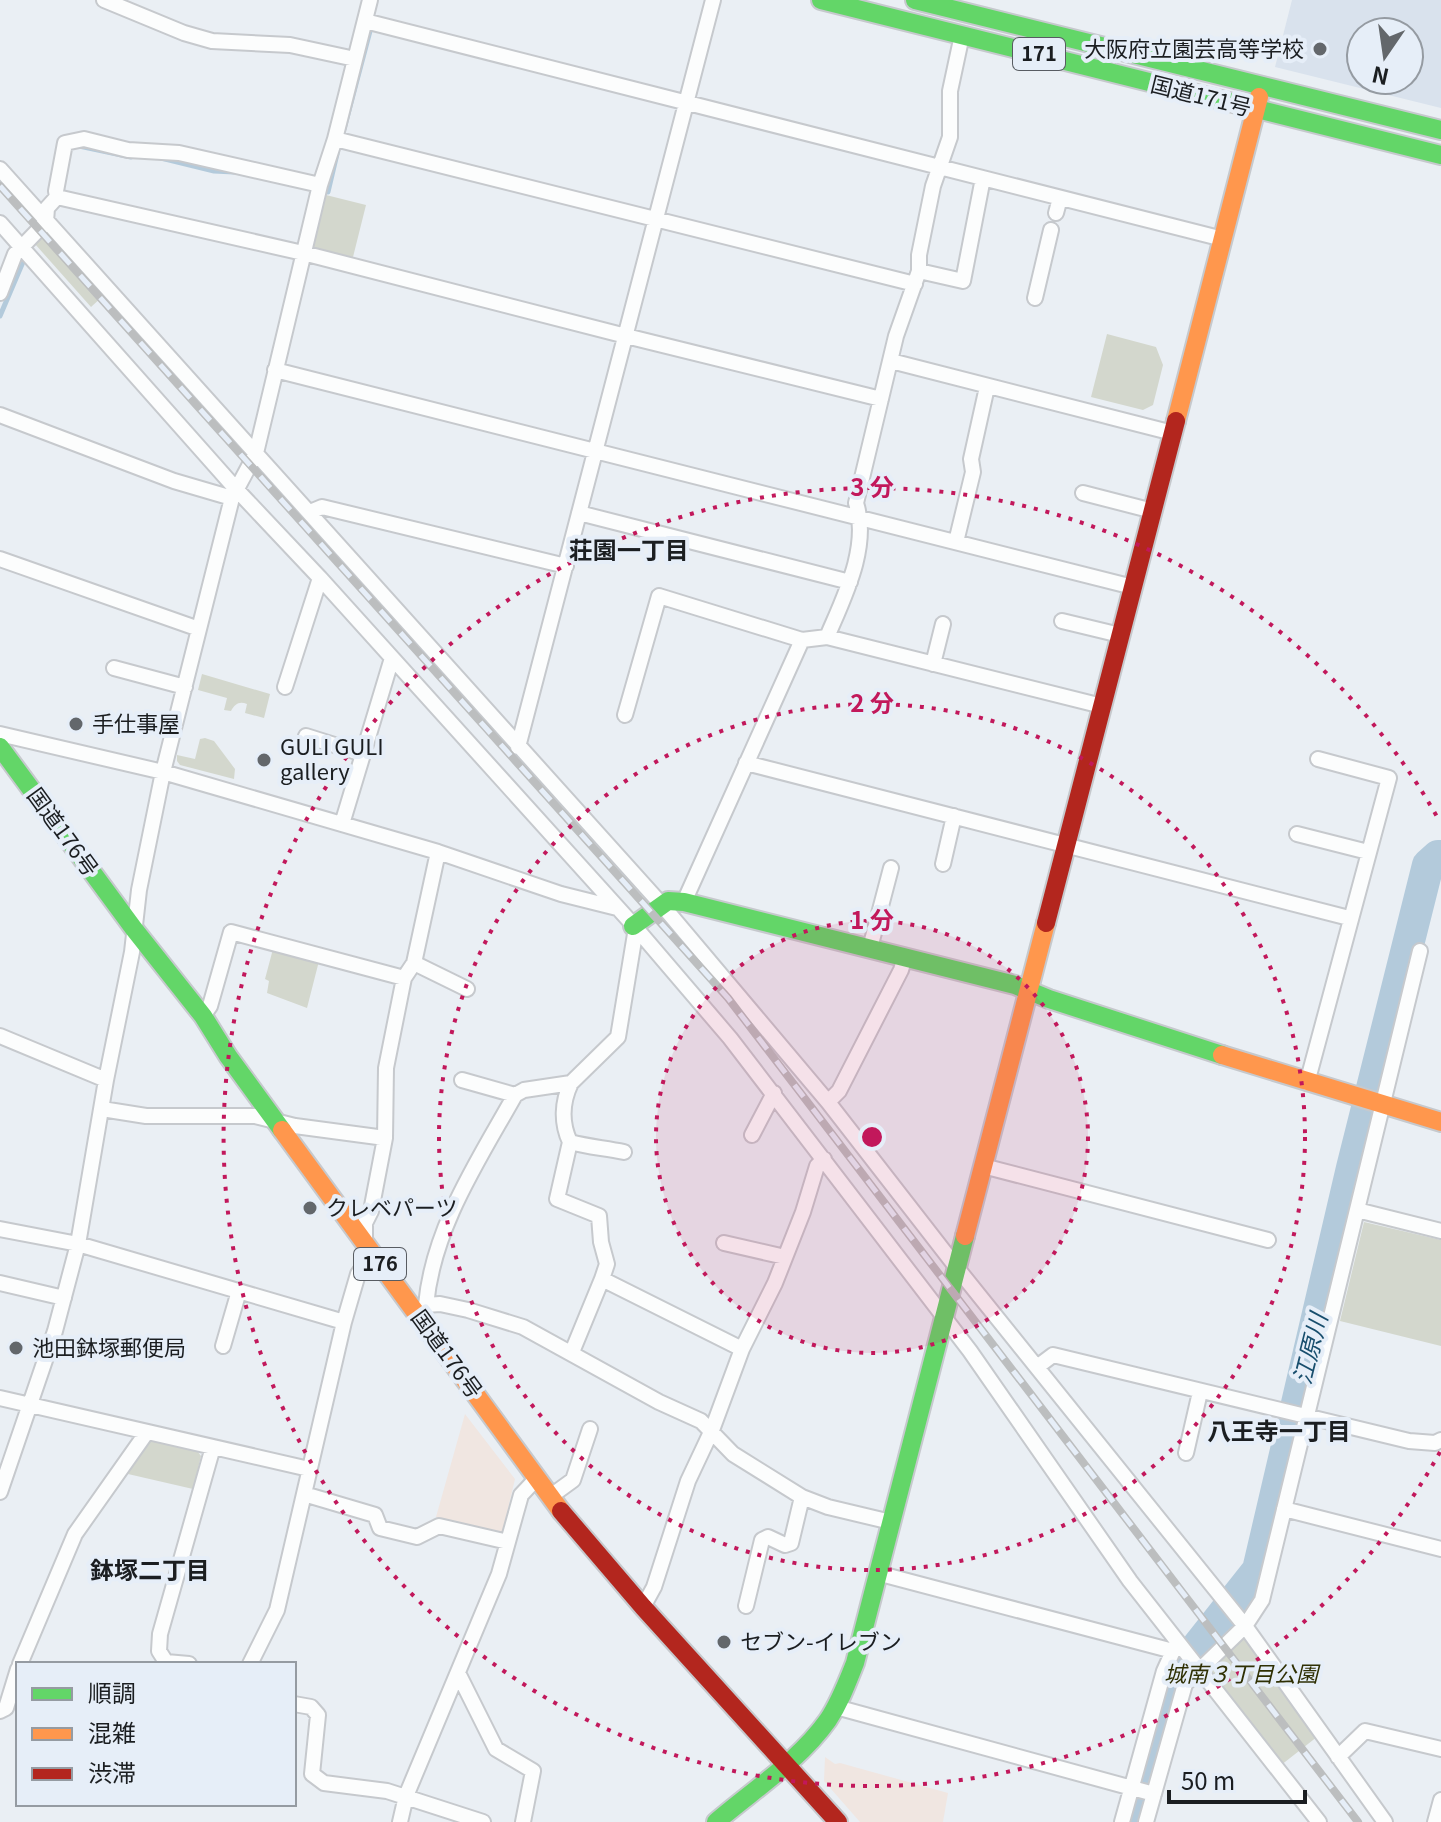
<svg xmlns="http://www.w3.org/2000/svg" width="1441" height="1822" viewBox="0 0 1441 1822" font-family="Georgia,'Noto Sans JP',serif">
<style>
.commercial{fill:#f0e6e1}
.built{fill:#d9e2ed;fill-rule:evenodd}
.green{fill:#d3d7cd}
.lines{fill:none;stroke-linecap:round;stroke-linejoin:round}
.stream{stroke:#b3cadb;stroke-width:5}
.river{stroke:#b3cadb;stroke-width:32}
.street-casing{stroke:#c6c9cd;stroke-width:18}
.fast-casing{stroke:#c6c9cd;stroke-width:22}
.slow-casing{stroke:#c6c9cd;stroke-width:22}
.jam-casing{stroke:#c6c9cd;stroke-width:22}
.street{stroke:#fcfdfd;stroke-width:14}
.fast{stroke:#63d668;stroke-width:18}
.slow{stroke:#ff974d;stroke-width:18}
.jam{stroke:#b3261e;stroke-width:18}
.rail-casing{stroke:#bcbebf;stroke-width:8}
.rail{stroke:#e6eef8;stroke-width:5;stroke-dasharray:15;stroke-linecap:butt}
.ring{fill:none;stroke:#c2185b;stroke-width:4;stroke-dasharray:4 8}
.poi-dot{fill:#63676b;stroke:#e6eef8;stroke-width:3}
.labels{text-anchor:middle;stroke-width:8;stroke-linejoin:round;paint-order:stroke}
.shield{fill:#e6eef8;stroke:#585c62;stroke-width:2}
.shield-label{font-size:20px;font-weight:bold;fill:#1b1e21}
.poi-label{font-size:22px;fill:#1b1e21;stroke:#e6eef8;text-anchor:start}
.street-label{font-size:22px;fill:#1b1e21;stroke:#e6eef8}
.park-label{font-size:22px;font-style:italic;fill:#2f3004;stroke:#e6eef8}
.neighbourhood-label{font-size:24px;font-weight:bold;fill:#1b1e21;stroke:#e6eef8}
.water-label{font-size:24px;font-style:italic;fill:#184e6d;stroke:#e6eef8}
.centre{fill:#c2185b;stroke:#e6eef8;stroke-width:4}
.ring-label{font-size:24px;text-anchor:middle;font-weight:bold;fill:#c2185b;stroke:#e6eef8;stroke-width:8;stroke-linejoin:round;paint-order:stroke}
</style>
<rect width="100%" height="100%" fill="#eaeff4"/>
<path class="commercial" d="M 465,1414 L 515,1479 L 502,1534 L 436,1517 Z
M 825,1757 L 835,1764 L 840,1763 L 948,1793 L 943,1822 L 860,1822 L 824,1781 Z"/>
<path class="built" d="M 1292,0 L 1441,0 L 1441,108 L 1275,67 ZM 1361,32 L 1409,32 L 1409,80 L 1361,80 Z"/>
<path class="green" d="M 326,195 L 366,205 L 353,257 L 313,248 Z
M 47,233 L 103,296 L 91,307 L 35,244 Z
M 1107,334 L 1156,347 L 1163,365 L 1153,405 L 1143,410 L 1091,397 Z
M 202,674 L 270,694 L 264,718 L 245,713 L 247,704 C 239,701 235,704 231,711 L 224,710 L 227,698 L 198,690 Z
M 205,738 L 214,741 L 235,769 L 234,779 L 180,765 L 177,761 L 177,755 L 195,759 L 200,739 Z
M 273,949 L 319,961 L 307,1008 L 267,993 L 269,981 L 265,979 Z
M 1364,1222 L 1441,1240 L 1441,1346 L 1340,1321 Z
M 152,1441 L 198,1452 L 201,1456 L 193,1489 L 128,1474 L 147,1443 Z
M 1245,1626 L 1322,1733 L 1276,1769 L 1198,1670 Z"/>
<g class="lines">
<path class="stream" d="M 344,129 L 370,31
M 79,146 L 131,157
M 161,158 L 214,171 L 234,172
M 328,192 L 337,154
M 0,316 L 23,262"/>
<path class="river" d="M 1134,1822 L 1155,1743 L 1178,1671 L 1258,1570 L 1352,1168 L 1428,865 L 1438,856 L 1441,856"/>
<g class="street-casing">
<path id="street" d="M 104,0 L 184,33 L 212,41 L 290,45 L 355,59
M 365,21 L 1223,239
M 335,139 L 915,284
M 0,169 L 662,905 L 828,1102 L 957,1268 L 1245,1626 L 1385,1822
M 57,197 L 303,253 L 626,336 L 881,399
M 1056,213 L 1060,198
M 0,223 L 236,489 L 320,578 L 636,928 L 730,1038 L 970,1351 L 1130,1581 L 1319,1822
M 919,271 L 963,281 L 983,178
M 0,293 L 15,254 L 46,222 L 47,208 L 57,197 L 56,191 L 65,143 L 84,139 L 128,150 L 179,153 L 320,185
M 1035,298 L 1051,230
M 891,361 L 1173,433
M 275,370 L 1133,587
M 0,415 L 174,481 L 232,498
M 1083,493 L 1153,511
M 310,512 L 322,507 L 566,566
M 579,513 L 850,582
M 956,542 L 973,472 L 971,459 L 987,387
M 0,559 L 199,629
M 1062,621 L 1120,635
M 827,637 C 844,597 870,547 856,503 L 896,336 L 919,271 L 919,255 L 933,186 L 950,137 L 950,91 L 962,35
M 933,664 L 943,624
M 114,668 L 185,687
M 285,687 L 320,578
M 625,715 L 659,596 L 802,640 L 827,637 L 1102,706
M 0,734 L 163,772 L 438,852 L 561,894 L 617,908
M 306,736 L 363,754
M 518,747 L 713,0
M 746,763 L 1349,918
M 342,824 L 392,658
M 1297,834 L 1368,852
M 943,864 L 954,816
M 684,902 L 802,640
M 870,948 L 891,868
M 414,963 L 467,989
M 203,1016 L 210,1006 L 231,932 L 404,978
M 0,1036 L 106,1080
M 462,1080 L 515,1095
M 571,1083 C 562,1102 561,1123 570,1142 C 588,1147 605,1148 624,1152
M 1307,1083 L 1389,778 L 1318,759
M 828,1102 L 839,1091 L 901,970 L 905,957
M 102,1109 L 146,1116 L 255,1116 L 295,1126 L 385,1138
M 752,1135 L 774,1093
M 570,1142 L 557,1199 L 599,1216 L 601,1242 L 607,1264 L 602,1279
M 983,1166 L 1268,1240
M 1357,1210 L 1441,1231
M 0,1229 L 78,1244 L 344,1322
M 724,1243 L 785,1257
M 0,1283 L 64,1298
M 426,1305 L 440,1304 L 468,1310 L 523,1327 L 659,1402 L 701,1421 L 733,1454 L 802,1497 L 828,1507 L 891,1522
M 420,1310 L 426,1305 C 433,1228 478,1161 515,1095 L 524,1090 L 571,1083 L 618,1037 L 636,928
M 223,1346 L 239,1291
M 572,1352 L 602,1279 L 742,1349
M 1037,1367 L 1053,1355 L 1409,1441 L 1435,1443 L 1441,1440
M 0,1398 L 309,1469
M 1186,1453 L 1200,1392
M 0,1492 L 55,1331 L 78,1244 L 106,1080 L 132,952 L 139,890 L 163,772 L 232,498 L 256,453 L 320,185 L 335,139 L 370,0
M 304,1494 L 375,1515 L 380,1528 L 417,1537 L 439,1526 L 508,1542
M 551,1496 L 573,1480 L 590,1429
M 1284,1509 L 1441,1549
M 877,1573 L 1173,1651
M 746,1606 L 762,1540 L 768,1537 L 785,1545 L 791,1543 L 802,1497
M 643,1607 L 654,1587 L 688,1481 L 712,1430 L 742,1349 L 775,1283 L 803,1212 L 817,1166 L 824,1159
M 20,1664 L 75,1534 L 147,1432
M 189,1664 L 166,1662 L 159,1651 L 160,1634 L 213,1447
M 250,1664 L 277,1610 L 344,1322 L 358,1274 L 365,1264 L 365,1223 L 371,1211 L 385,1138 L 386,1068 L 404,978 L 414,963 L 438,852
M 458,1673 L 496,1749 L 533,1771 L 523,1822
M 294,1704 L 311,1707 L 318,1715 L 312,1774 L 324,1783 L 387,1791 L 483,1822
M 836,1707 L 1154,1794
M 0,1711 L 6,1708 L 18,1669
M 1338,1757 L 1365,1731 L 1441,1749
M 400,1822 L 406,1796 L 499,1574 L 521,1495 L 537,1478
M 1122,1822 L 1164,1671 L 1173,1651 L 1180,1646
M 1146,1822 L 1185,1684 L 1245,1626 L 1262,1600 L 1420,951
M 1435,1822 L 1441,1800"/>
</g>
<g class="fast-casing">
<path id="fast" d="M 821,0 L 1441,155
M 915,0 L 1441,130
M 0,747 L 134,929 L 203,1016 L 228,1056 L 282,1130
M 633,926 L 668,901 L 684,902 L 1015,985 L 1049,999 L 1222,1055
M 716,1822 C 753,1790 799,1761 828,1720 C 840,1702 847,1683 855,1663 L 965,1236"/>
</g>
<g class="slow-casing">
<path id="slow" d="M 1176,421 L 1259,97
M 1222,1055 L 1441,1122
M 282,1130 L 561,1511
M 965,1236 L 1046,923"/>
</g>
<g class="jam-casing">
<path id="jam" d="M 1046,923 L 1176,421
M 561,1511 L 643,1607 L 838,1822"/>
</g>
<use href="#street" class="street"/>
<use href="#fast" class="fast"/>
<use href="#slow" class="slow"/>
<use href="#jam" class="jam"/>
<g class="rail-casing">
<path id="rail" d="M 0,186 L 728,998 L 1358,1822"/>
</g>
<use href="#rail" class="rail"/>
</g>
<circle cx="872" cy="1137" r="216" fill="#c2185b" fill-opacity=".12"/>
<g class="ring">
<circle cx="872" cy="1137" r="216"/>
<circle cx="872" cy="1137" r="433"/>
<path d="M1440 1452A649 649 0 1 1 1440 822"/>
</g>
<g class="poi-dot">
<circle cx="1320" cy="49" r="8"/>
<circle cx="76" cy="724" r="8"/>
<circle cx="264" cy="760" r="8"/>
<circle cx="310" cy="1208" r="8"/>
<circle cx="16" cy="1348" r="8"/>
<circle cx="724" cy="1642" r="8"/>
</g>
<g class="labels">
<g class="shield">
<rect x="1013" y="38" width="52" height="32" rx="6"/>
<rect x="354" y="1248" width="52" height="32" rx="6"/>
</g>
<g class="shield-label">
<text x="1039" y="61">171</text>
<text x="380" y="1271">176</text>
</g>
<g class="poi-label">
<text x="1304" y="57" text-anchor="end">大阪府立園芸高等学校</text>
<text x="92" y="732">手仕事屋</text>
<text x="280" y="755">GULI GULI<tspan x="280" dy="25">gallery</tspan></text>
<text x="326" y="1216">クレベパーツ</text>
<text x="32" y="1356">池田鉢塚郵便局</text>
<text x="740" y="1650">セブン-イレブン</text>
</g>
<g class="street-label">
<text transform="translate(1201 96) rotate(14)" y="8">国道171号</text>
<text transform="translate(63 832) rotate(54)" y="8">国道176号</text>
<text transform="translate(447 1354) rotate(54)" y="8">国道176号</text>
</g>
<g class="park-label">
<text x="1241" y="1682">城南３丁目公園</text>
</g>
<g class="neighbourhood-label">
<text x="629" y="559">荘園一丁目</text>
<text x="1279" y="1440">八王寺一丁目</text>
<text x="150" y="1579">鉢塚二丁目</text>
</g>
<g class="water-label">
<text transform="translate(1311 1349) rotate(-76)" y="8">江原川</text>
</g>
</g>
<circle cx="872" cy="1137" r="12" class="centre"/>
<g class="ring-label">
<text x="872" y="496">3 分</text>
<text x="872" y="712">2 分</text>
<text x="872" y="929">1 分</text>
</g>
<rect x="16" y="1662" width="280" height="144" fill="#e6eef8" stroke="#959ba2" stroke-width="2"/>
<rect x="32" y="1688" width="40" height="12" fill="#63d668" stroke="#959ba2" stroke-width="2"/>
<text x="88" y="1702" font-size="24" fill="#1b1e21">順調</text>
<rect x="32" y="1728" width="40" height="12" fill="#ff974d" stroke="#959ba2" stroke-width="2"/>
<text x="88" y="1742" font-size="24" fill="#1b1e21">混雑</text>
<rect x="32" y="1768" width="40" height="12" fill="#b3261e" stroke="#959ba2" stroke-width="2"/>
<text x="88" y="1782" font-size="24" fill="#1b1e21">渋滞</text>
<g transform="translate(1385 56) rotate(193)"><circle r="38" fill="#e6eef8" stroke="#959ba2" stroke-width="2"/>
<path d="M0-6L14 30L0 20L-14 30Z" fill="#63676b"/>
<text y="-12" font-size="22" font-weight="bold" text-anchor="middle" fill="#1b1e21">N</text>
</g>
<path d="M1169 1790v12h136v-12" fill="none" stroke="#1b1e21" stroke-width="4"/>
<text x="1181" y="1790" font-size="24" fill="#1b1e21" stroke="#e6eef8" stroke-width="6" paint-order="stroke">50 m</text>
</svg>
